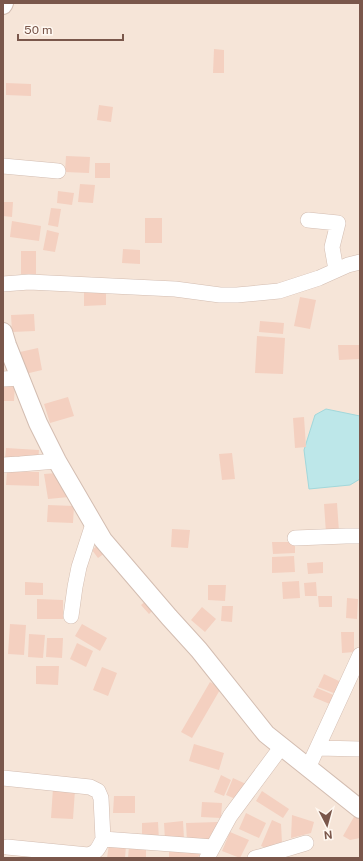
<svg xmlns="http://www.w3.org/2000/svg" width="363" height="861" viewBox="0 0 363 861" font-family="'Public Sans',sans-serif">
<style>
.residential{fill:#f6e5d8}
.water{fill:#bde7e9;stroke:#a2d8db}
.building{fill:#f4d0c0}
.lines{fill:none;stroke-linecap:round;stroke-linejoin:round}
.minor-casing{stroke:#d3bdb1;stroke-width:16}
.tertiary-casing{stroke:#d3bdb1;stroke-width:20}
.minor{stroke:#fff;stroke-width:15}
.tertiary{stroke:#fff;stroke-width:18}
</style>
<rect width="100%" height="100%" fill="#fdf4ea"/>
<path class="residential" d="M 3,3 L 360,3 L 360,858 L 3,858 Z"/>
<path class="water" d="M 326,409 L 360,416 L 360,479 L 350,485 L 309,489 L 304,450 L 315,415 Z"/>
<path class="building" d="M 214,49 L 224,50 L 224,73 L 213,73 Z
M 6,83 L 31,84 L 31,96 L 6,95 Z
M 99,105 L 113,107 L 111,122 L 97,120 Z
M 66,156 L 90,157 L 89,173 L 65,172 Z
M 95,163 L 110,163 L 110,178 L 95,178 Z
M 80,184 L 95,185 L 93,203 L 78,202 Z
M 58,191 L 74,193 L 72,205 L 57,203 Z
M 3,202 L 13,202 L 12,217 L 3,216 Z
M 51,208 L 61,209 L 58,227 L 48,225 Z
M 145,218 L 162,218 L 162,243 L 145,243 Z
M 12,221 L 41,226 L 39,241 L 10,237 Z
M 47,230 L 59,233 L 55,252 L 43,250 Z
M 123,249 L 140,250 L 140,264 L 122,263 Z
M 21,251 L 36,251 L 36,274 L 21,274 Z
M 84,292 L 106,292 L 106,305 L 84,306 Z
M 300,297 L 316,300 L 310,329 L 294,326 Z
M 34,314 L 35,331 L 12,332 L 11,315 Z
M 260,321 L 284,323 L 283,334 L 259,332 Z
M 257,336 L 285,338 L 283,374 L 255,373 Z
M 338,345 L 360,345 L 360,359 L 339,360 Z
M 38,348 L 42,370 L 25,374 L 20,352 Z
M 3,385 L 15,385 L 14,401 L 3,401 Z
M 68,397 L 74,416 L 50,423 L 44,404 Z
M 304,417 L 306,447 L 295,448 L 293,418 Z
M 6,448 L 39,450 L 38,461 L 5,460 Z
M 232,453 L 235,479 L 222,480 L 219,454 Z
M 7,471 L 39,472 L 39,486 L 6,485 Z
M 57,473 L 69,497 L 48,499 L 44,474 Z
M 337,503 L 339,532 L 326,533 L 324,504 Z
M 48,505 L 74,506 L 73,523 L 47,522 Z
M 172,529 L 190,530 L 188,548 L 171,547 Z
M 272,542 L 295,542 L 295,553 L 273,554 Z
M 98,545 L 105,553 L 98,558 L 92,550 Z
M 294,556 L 295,572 L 272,573 L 272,557 Z
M 323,562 L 323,573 L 308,574 L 307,563 Z
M 299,581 L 300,598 L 283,599 L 282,582 Z
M 25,582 L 43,583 L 43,595 L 25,595 Z
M 316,582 L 317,596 L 305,596 L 304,583 Z
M 208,585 L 226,585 L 225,601 L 208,600 Z
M 318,596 L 332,596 L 332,607 L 319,607 Z
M 347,598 L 358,599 L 357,619 L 346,618 Z
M 37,599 L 63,600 L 63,619 L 37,619 Z
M 147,600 L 155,608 L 149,614 L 141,605 Z
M 222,606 L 233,606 L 232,622 L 221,621 Z
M 202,607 L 216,619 L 205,632 L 191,620 Z
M 10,624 L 26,625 L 24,655 L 8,654 Z
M 82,624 L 107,638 L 100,651 L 75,636 Z
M 341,632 L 354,632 L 354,652 L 342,653 Z
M 29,634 L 45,635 L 43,658 L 28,657 Z
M 47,638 L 63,638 L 62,658 L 46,657 Z
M 77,643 L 93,651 L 86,667 L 70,659 Z
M 36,666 L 59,666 L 58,685 L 36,684 Z
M 102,667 L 117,673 L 108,696 L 93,690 Z
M 324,674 L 341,682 L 336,694 L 318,687 Z
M 210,682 L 221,688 L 192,738 L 181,732 Z
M 317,688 L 336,696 L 332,705 L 313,697 Z
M 194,744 L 224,753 L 219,770 L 189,761 Z
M 221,775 L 231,780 L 224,796 L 214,792 Z
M 233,778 L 246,784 L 238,800 L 226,795 Z
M 53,788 L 75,790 L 73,819 L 51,818 Z
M 262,791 L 289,809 L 283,818 L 256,801 Z
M 114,796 L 135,796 L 135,813 L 113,813 Z
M 202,802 L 222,803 L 221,818 L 201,817 Z
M 246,813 L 266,823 L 259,838 L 239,829 Z
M 292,815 L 314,822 L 311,833 L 291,838 Z
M 355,815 L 360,818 L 360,838 L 350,840 L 343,836 Z
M 272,820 L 281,824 L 282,843 L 274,844 L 271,850 L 261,846 Z
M 183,821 L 184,839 L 165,840 L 164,823 Z
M 158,822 L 159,840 L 142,840 L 142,823 Z
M 218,822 L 210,841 L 187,842 L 186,823 Z
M 230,832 L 249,840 L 240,858 L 222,851 Z
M 109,844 L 126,846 L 125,858 L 107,858 Z
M 129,846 L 146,847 L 146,858 L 128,858 Z
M 169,847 L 203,847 L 198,858 L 169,858 Z"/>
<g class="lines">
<g class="minor-casing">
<path id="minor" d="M 3,166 L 58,171
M 308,220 L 338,223 L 332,247 L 336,270
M 3,284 L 29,282 L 154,288 L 175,289 L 220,295 L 237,295 L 279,291 L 319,278 L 348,265 L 360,262
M 3,379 L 20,378
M 3,465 L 20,464 L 57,461
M 295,538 L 346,536 L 360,536
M 71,616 L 75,587 L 79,567 L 93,524
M 318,748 L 360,749
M 308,768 L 360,655
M 3,778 L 90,787 L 98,791 L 101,798 L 103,839 L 213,847
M 7,847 L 88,855 C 97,853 99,847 103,839
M 207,858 L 230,816 L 282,746
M 255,858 L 263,856 L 306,843"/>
</g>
<g class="tertiary-casing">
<path id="tertiary" d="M 3,5 L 4,3
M 3,332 L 7,345 L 38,423 L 57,461 L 103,540 L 169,617 L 199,650 L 266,734 L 360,809"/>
</g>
<use href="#minor" class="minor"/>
<use href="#tertiary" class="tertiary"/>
</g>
<rect width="363" height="861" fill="none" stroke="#7a574b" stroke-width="8"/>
<g transform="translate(327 825) rotate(174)" stroke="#fff8f1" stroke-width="3" paint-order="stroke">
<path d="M0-3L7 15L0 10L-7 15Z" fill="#7a574b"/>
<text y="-6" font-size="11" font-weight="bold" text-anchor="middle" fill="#7a574b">N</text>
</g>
<path d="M18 34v6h105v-6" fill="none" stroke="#7a574b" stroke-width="2"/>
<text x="24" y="34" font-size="12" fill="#7a574b" stroke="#fff8f1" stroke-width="3" paint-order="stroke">50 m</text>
</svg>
